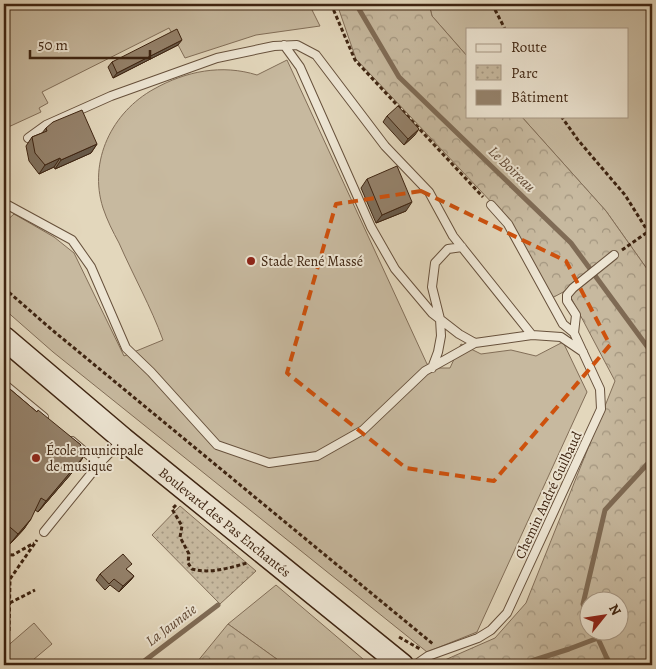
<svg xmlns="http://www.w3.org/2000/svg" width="656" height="669" viewBox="0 0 656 669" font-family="Alegreya,serif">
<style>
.grass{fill:#c7b99f;stroke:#826e58}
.forest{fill:url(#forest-crowns);stroke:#826e58;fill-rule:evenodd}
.park{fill:url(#park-dots);stroke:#826e58}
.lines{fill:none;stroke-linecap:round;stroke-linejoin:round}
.stream{stroke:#7f6b55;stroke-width:5}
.lane-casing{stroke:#67513c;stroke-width:10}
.secondary-casing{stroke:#3e2411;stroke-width:25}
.path{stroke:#3e2411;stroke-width:3;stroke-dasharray:4 2.5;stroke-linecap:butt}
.lane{stroke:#ede5d3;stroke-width:8}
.secondary{stroke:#ede5d3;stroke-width:22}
.wall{fill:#7f6f5b;stroke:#3e2411}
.shaded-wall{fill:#685a4a;stroke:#3e2411}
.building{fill:#94816a;stroke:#3e2411}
.marked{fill:none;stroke:#ce510d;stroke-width:4;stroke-dasharray:10 6;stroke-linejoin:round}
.poi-dot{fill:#8f2418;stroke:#ede5d3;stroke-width:2}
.labels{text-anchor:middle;stroke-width:4;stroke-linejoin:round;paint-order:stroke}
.poi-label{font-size:14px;fill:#3e2411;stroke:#ede5d3;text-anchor:start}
.street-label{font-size:14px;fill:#3e2411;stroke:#ede5d3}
.water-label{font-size:15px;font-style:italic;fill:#5f4733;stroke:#ede5d3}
</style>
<defs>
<pattern id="forest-crowns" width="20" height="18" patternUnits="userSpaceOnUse" patternTransform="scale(1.25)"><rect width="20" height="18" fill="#c7b99f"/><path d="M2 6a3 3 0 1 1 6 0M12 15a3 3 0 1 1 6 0" fill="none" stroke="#a39680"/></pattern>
<pattern id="park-dots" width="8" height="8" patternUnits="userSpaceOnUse" patternTransform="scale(1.25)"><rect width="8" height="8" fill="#c7b99f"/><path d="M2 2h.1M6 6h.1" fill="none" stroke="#a39680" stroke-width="1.8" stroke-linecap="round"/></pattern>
</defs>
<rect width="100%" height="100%" fill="#e3d7bc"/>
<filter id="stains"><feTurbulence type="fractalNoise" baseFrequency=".004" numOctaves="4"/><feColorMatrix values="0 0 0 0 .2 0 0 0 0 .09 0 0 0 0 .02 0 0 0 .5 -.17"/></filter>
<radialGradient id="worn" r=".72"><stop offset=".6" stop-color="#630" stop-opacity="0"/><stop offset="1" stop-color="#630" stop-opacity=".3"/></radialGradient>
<path class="grass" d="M 4,4 L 326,4 L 312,10 L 320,26 L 256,35 L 185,58 L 169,28 L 42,92 L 48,103 L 39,108 L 41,112 L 4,129 Z
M 429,4 L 652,4 L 652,276 L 606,211 L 521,116 L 627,116 L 627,29 L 467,29 L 467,56 L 432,16 Z
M 287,60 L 427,364 L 438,368 L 450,368 L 461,344 L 481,354 L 511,350 L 536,356 L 563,342 L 587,392 L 477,632 L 427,652 L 53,352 L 4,309 L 4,223 L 14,214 L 54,237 L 74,253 L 124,356 L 163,340 C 151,307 133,275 119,243 C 113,232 107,220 103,208 C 88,161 112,112 154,89 C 186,71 222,64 257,75 Z
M 276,585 L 370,665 L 285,665 L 228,624 Z
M 34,623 L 52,644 L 27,665 L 4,665 L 4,649 Z"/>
<path class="forest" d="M 337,4 L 429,4 L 432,16 L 467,56 L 467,116 L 521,116 L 606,211 L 652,276 L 652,665 L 439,665 L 438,663 L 495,638 L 526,603 L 615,381 L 567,290 L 552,298 L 512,224 L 356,59 ZM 588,602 L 618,602 L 618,632 L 588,632 Z
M 228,624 L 285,665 L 190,665 L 197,662 Z"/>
<path class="park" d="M 180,506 L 256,571 L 220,604 L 152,535 Z"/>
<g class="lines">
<path class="stream" d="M 356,4 L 399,77 L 571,243 L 652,353
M 588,617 L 583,604 L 605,510 L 652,459
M 595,632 L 610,665
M 451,663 L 460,665
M 139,665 L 218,605
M 488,665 L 525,663 L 569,649 L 598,638"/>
<g class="lane-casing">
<path id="lane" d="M 284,45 L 300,67 L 371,227 L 395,269 L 432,313 L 459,334 L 475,343
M 28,138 L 46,125 L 111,96 L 217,58 L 274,46 L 297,45 L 316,55 L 385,146 L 429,192 L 453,236 L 532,335 L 561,337 L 583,352
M 4,203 L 72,240 L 91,267 L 126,348 L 151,372 L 217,445 L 269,463 L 317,456 L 363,430 L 425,371 L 475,343 L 532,335
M 491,205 L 508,224 L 563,324 L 574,333
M 432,368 L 438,352 L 441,336 L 440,319 L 432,287 L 435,263 L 448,249 L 462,247
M 4,384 L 44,417
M 72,441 L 99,464
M 44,532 L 99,464 L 122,440
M 415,665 L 428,656 L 478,638 L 491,630 L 507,613 L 601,409 L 600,389 L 574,333 L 576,315 L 567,301 L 567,295 L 573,288 L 614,255"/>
</g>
<g class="secondary-casing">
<path id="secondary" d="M 4,338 L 123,439 L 402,665"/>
</g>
<path class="path" d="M 331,4 L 355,60 L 483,197
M 492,4 L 505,29
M 561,116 L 578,140 L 625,195 L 652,238
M 622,250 L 652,229
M 4,288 L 51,329 L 433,644
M 176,505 L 172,509 L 182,526 L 180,537 L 189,554 L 188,563 L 192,569 C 210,574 229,568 247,563
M 4,554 L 13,555 L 34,543
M 4,606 L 35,590
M 4,635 L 9,631 L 10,579 L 37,540
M 399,637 L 420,649"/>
<use href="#lane" class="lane"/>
<use href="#secondary" class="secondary"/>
</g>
<path class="wall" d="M 178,45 L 113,78 L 108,67 L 112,62 Z
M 387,116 L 415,135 L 404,145 L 383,122 Z
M 46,128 L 97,144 L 91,153 L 55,169 L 54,167 L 39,174 L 29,161 L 26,146 L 32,137 L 42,133 Z
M 367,179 L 406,211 L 376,223 L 361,188 Z
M 4,384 L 37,412 L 81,445 L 77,450 L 77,467 L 38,512 L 35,510 L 24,529 L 10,544 L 4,539 Z
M 127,570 L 134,576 L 130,581 L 119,592 L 110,585 L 105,590 L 96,580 L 100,574 Z"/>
<path class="shaded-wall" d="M 182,40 L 178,45 L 113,78 L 117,73 Z
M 419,129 L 415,135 L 404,145 L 408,139 Z
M 97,144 L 91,153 L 55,169 L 61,160 Z
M 60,158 L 54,167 L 39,174 L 45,165 Z
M 412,202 L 406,211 L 376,223 L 382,215 Z
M 84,456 L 77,467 L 38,512 L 46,501 Z
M 31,519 L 24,529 L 10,544 L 18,534 Z
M 134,576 L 130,581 L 119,592 L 123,586 Z"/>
<path class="building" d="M 177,29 L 182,40 L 117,73 L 112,62 Z
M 398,106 L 419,129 L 408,139 L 387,116 Z
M 82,110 L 97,144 L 61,160 L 60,158 L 45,165 L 35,153 L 32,137 L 47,131 L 46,128 L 53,122 Z
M 397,166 L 412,202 L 382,215 L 367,179 Z
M 4,384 L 37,412 L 38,410 L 81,445 L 77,450 L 84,456 L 46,501 L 41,498 L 31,519 L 18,534 L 4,522 Z
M 123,554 L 132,564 L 126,569 L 134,576 L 123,586 L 114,579 L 109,584 L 100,574 Z"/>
<path class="marked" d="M 421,191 L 566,261 L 610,345 L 494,481 L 406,468 L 287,373 L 336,204 Z"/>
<g class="poi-dot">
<circle cx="251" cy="261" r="5"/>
<circle cx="36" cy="458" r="5"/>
</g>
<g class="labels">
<g class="poi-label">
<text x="261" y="266">Stade René Massé</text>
<text x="46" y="455">École municipale<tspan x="46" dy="16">de musique</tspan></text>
</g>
<g class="street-label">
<text transform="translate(548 495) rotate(-65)" y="5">Chemin André Guilbaud</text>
<text transform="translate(225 522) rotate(39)" y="5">Boulevard des Pas Enchantés</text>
</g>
<g class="water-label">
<text transform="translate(512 169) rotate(44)" y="5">Le Boireau</text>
<text transform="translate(171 625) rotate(-37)" y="5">La Jaunaie</text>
</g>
</g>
<rect width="656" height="669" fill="none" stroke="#e3d7bc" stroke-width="20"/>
<rect x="5" y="5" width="646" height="659" fill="none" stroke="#3e2411" stroke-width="2.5"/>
<rect x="10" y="10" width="636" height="649" fill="none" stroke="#3e2411"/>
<rect x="466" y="28" width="162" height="90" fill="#ede5d3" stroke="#a79885"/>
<rect x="476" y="44" width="25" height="8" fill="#ede5d3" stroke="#a79885"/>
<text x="511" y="52" font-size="15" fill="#3e2411">Route</text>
<rect x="476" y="65" width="25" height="15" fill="url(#park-dots)" stroke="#a79885"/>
<text x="511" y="78" font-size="15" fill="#3e2411">Parc</text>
<rect x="476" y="90" width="25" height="15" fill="#94816a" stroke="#a79885"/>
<text x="511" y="102" font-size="15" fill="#3e2411">Bâtiment</text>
<g transform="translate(604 616) rotate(60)"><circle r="24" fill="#ede5d3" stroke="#a79885"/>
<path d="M0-4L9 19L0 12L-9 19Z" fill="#8f2418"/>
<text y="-8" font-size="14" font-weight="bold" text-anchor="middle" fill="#3e2411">N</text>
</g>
<path d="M30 50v8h120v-8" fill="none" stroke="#3e2411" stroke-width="2.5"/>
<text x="38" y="50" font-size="15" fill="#3e2411" stroke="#ede5d3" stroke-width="4" paint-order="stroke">50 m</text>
<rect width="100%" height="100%" filter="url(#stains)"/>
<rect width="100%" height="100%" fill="url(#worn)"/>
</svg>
